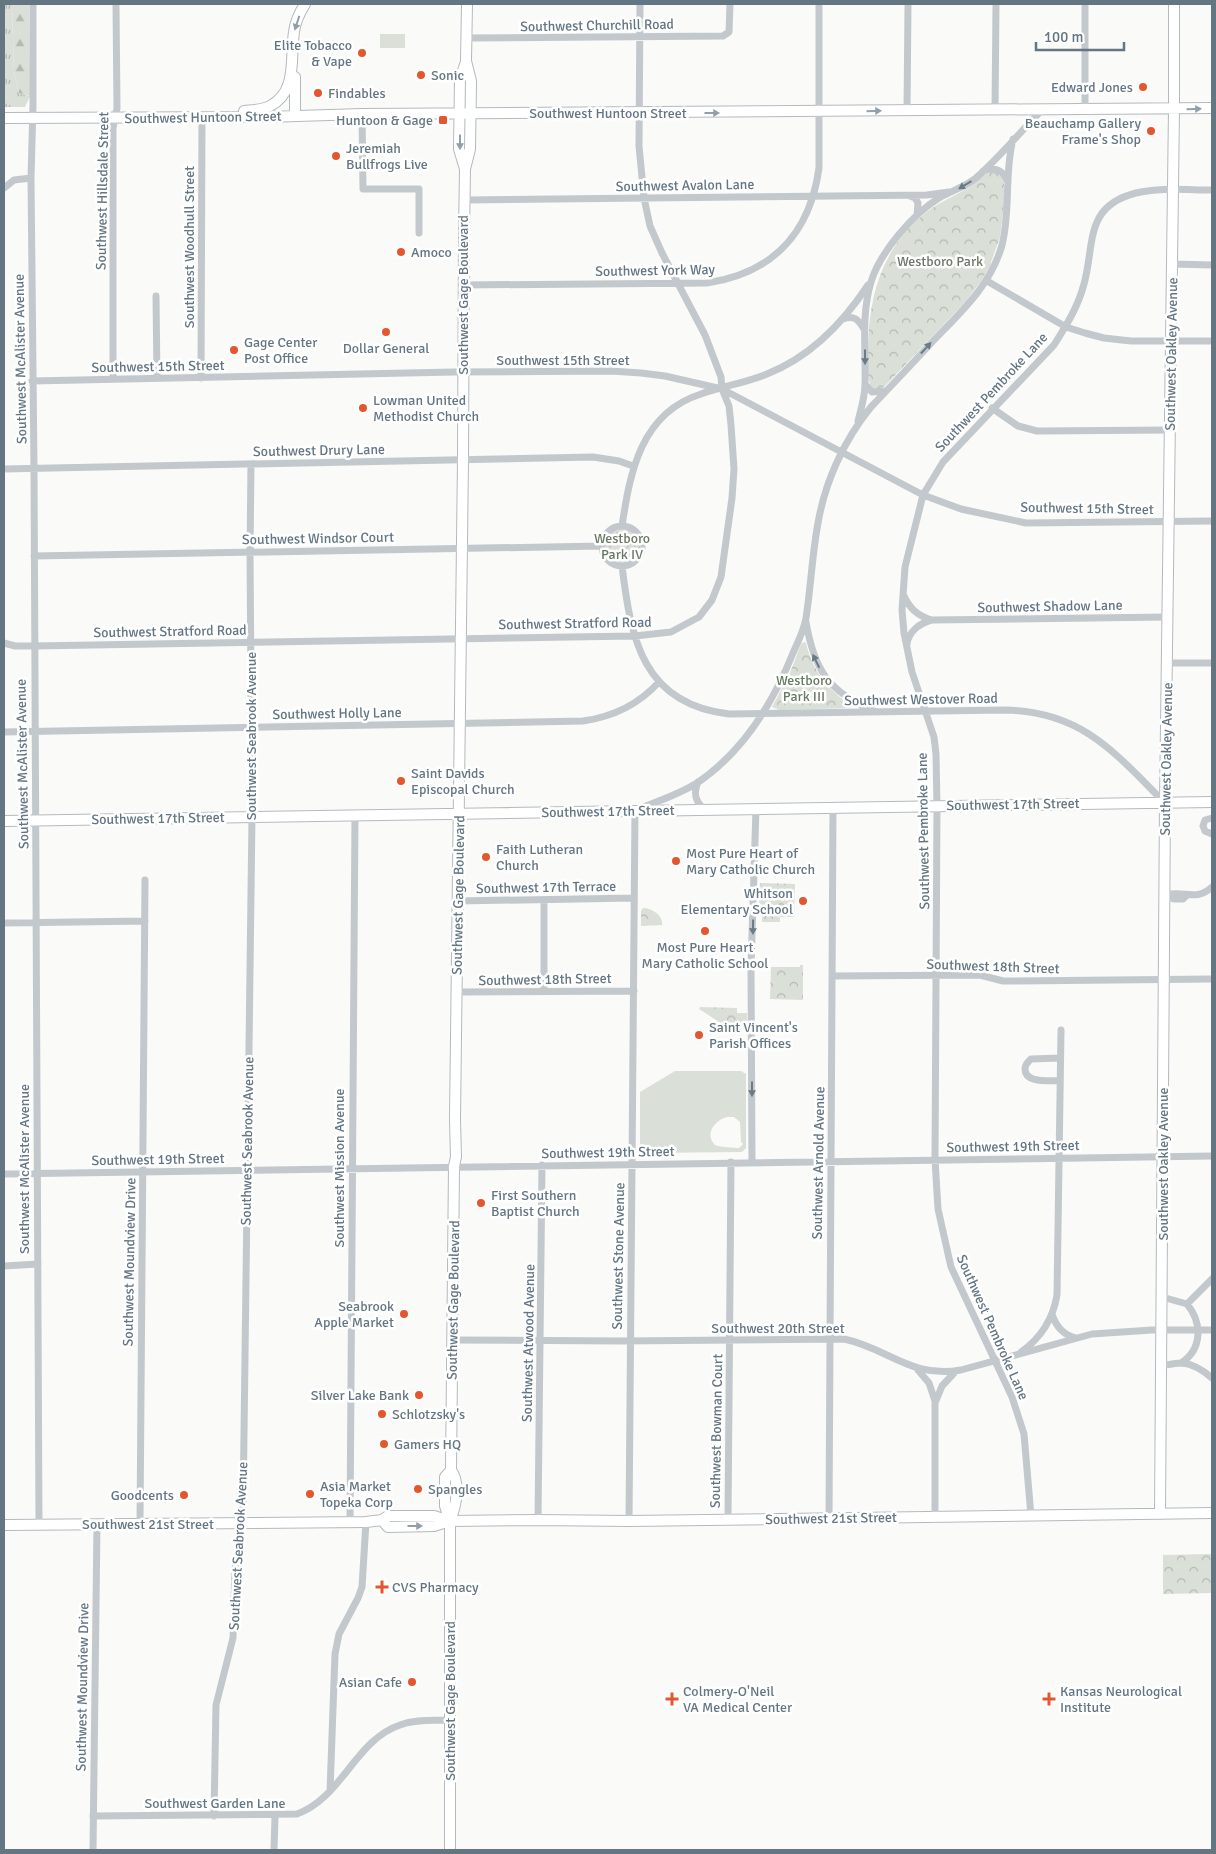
<svg xmlns="http://www.w3.org/2000/svg" width="1216" height="1854" viewBox="0 0 1216 1854" font-family="Signika,sans-serif">
<style>
.grass{fill:url(#grass-tufts)}
.forest{fill:url(#forest-firs)}
.park{fill:url(#park-crowns)}
.garden{fill:#dadfd7;fill-rule:evenodd}
.lines{fill:none;stroke-linecap:round;stroke-linejoin:round}
.secondary-casing{stroke:#b3babf;stroke-width:12}
.street{stroke:#c3c8cc;stroke-width:7}
.secondary{stroke:#fff;stroke-width:10}
.oneway{fill:#939fa8}
.oneway2{fill:#6a7a87}
.poi-dot{fill:#e4572e;stroke:#fff;stroke-width:2}
.labels{text-anchor:middle;stroke-width:5;stroke-linejoin:round;paint-order:stroke}
.street-label{font-size:14px;fill:#657683;stroke:#fff}
.poi-label{font-size:14px;fill:#657683;stroke:#fff;text-anchor:start}
.park-label{font-size:14px;fill:#687a64;stroke:#fff}
</style>
<defs>
<pattern id="grass-tufts" width="24" height="20" patternUnits="userSpaceOnUse" patternTransform="scale(1.25)"><rect width="24" height="20" fill="#dadfd7"/><path d="M3 7l-1-3M5 7V3M7 7l1-3M15 17l-1-3M17 17v-4M19 17l1-3" fill="none" stroke="#b4b9b4"/></pattern>
<pattern id="forest-firs" width="22" height="20" patternUnits="userSpaceOnUse" patternTransform="scale(1.25)"><rect width="22" height="20" fill="#dadfd7"/><path d="M5 1l3.5 6h-7zM16 11l3.5 6h-7z" fill="#b4b9b4"/></pattern>
<pattern id="park-crowns" width="20" height="18" patternUnits="userSpaceOnUse" patternTransform="scale(1.25)"><rect width="20" height="18" fill="#dadfd7"/><path d="M2 6a3 3 0 1 1 6 0M12 15a3 3 0 1 1 6 0" fill="none" stroke="#b4b9b4"/></pattern>
</defs>
<rect width="100%" height="100%" fill="#fafaf8"/>
<path class="grass" d="M 4,4 L 12,4 L 14,72 L 19,93 L 30,96 L 25,107 L 4,107 Z"/>
<path class="forest" d="M 12,4 L 29,4 L 30,96 L 19,93 L 14,72 Z"/>
<path class="park" d="M 990,172 L 997,173 L 1004,179 L 1004,206 L 1000,237 L 989,268 L 981,281 L 966,301 L 885,386 L 880,389 L 873,389 C 865,379 868,361 868,348 C 869,291 884,243 932,208 C 943,201 954,196 966,189 C 974,185 981,175 990,172 Z
M605 546a17 17 0 1 1 34 0a17 17 0 1 1-34 0Z
M 804,642 L 806,643 C 812,670 828,690 851,705 L 851,708 L 780,710 L 772,707 L 790,673 L 801,644 Z
M 760,883 L 795,884 L 794,917 L 780,917 L 780,922 L 762,922 L 762,909 L 759,908 Z
M 643,908 C 652,908 664,916 662,925 L 641,926 L 641,911 Z
M 800,965 L 803,965 L 803,1000 L 770,999 L 771,967 L 800,967 Z
M 700,1007 L 737,1008 L 737,1013 L 747,1013 L 747,1026 L 724,1025 L 699,1009 Z
M 1212,1554 L 1212,1593 L 1163,1594 L 1163,1555 Z"/>
<path class="garden" d="M 380,34 L 405,34 L 405,48 L 380,48 Z
M 675,1071 L 741,1071 L 746,1074 L 746,1148 L 742,1152 L 645,1153 L 640,1147 L 640,1092 ZM 727,1117 L 734,1117 L 740,1122 L 741,1142 L 743,1144 L 739,1148 C 735,1148 718,1147 715,1145 C 704,1134 715,1120 727,1117 Z"/>
<g class="lines">
<g class="secondary-casing">
<path id="secondary" d="M 295,77 L 295,115
M 244,111 C 253,110 262,110 270,106 C 298,92 290,57 294,32 C 295,23 300,12 305,4
M 4,118 L 265,117 L 362,114 L 1212,108
M 465,169 L 459,149 L 460,79 L 466,62
M 4,821 L 1212,802
M 1160,1514 L 1165,803 L 1174,109 L 1174,4
M 382,1520 L 388,1527 L 434,1526 L 450,1521 L 538,1520 L 629,1521 L 1212,1513
M 450,1521 C 456,1506 461,1484 451,1470 L 454,1166 L 456,1157 L 455,1120 L 463,459 L 464,232 L 465,169 L 470,149 L 471,81 L 466,61 L 467,4
M 4,1525 L 366,1522 L 382,1520 L 388,1516 L 434,1516 L 450,1521
M 450,1850 L 450,1521 L 445,1506 L 445,1477 L 451,1470"/>
</g>
<path class="street" d="M 33,4 L 33,105 L 31,178 L 34,468 L 39,1524
M 466,38 L 723,36 L 729,32 L 730,4
M 995,110 L 996,4
M 1085,110 L 1085,4
M 907,111 L 908,4
M 362,114 L 363,189 L 419,189 L 419,233
M 983,171 C 996,167 1003,170 1008,182
M 4,188 L 14,180 L 31,178
M 910,196 L 915,198 L 918,203 L 917,215
M 464,200 L 927,195 L 949,192
M 1172,264 L 1212,265
M 987,281 L 1066,327 L 1085,333 L 1104,338 L 1131,341 L 1212,341
M 463,285 L 707,283 C 773,273 810,233 819,168 L 819,4
M 156,296 L 157,378
M 843,319 C 854,315 858,319 864,329
M 201,378 L 202,117
M 113,379 L 113,128 L 117,108 L 116,4
M 32,381 L 454,372 L 611,371 L 641,373 L 665,376 L 722,389 L 923,495 L 961,509 L 1026,523 L 1212,521
M 865,384 L 872,392 L 885,391
M 992,408 L 1018,426 L 1037,431 L 1170,430
M 858,421 C 861,409 865,397 865,384 C 866,350 861,315 871,282 C 880,252 913,214 939,198 C 951,191 965,187 976,178 C 1000,157 1020,132 1042,110
M 4,469 L 593,457 L 619,461 L 633,466
M602 546a20 20 0 1 1 40 0a20 20 0 1 1-40 0Z
M 622,526 C 630,472 641,413 701,394 C 723,386 745,383 767,374 C 810,357 843,323 868,285
M 34,556 L 602,546
M 622,566 C 631,640 643,704 729,714 L 1006,710 C 1083,712 1115,753 1165,803
M 904,596 C 910,609 918,616 932,620 L 1167,617
M 806,622 C 814,669 828,692 874,711
M 4,643 L 15,646 L 34,646 L 635,636 L 671,632 L 699,617 L 712,600 L 721,577 L 732,498 L 734,469 L 731,425 L 729,406 L 722,389 L 721,377 L 705,335 L 662,253 L 650,226 L 644,198 L 639,146 L 640,4
M 907,644 C 909,631 920,623 932,620
M 1167,663 L 1212,663
M 4,732 L 583,721 C 612,717 639,704 659,682
M 698,782 C 693,793 695,801 704,809
M 1212,818 L 1205,820 L 1203,826 L 1205,831 L 1212,834
M 1166,895 C 1184,890 1196,902 1212,887
M 1166,896 L 1174,899 L 1183,899 L 1186,896
M 457,901 L 634,898
M 4,923 L 145,921
M 832,976 L 980,975 L 1003,981 L 1014,981 L 1212,979
M 544,991 L 544,900
M 457,992 L 634,991
M 1060,1081 C 1050,1080 1025,1084 1025,1069 C 1025,1064 1028,1062 1031,1059 L 1060,1058
M 752,1162 L 751,967 L 756,808
M 4,1174 L 1212,1156
M 4,1266 L 38,1264
M 1162,1297 L 1187,1304 L 1212,1279
M 1052,1314 C 1056,1327 1063,1335 1076,1338
M 453,1340 L 622,1341 L 844,1339 C 888,1348 911,1379 961,1370 L 1092,1334 L 1152,1330 L 1212,1330
M 1021,1352 C 1041,1338 1053,1319 1057,1295 L 1061,1030
M 1181,1363 C 1203,1349 1202,1322 1187,1304
M 1162,1365 C 1168,1365 1176,1363 1182,1363 C 1193,1364 1204,1371 1212,1378
M 918,1370 L 929,1383 L 935,1401
M 1031,1516 L 1024,1434 L 1012,1397 L 951,1267 L 938,1209 L 935,1159 L 937,806 L 936,754 L 934,737 L 912,672 L 904,633 L 902,610 L 905,567 L 923,495 L 943,462 L 1054,345 C 1066,326 1078,307 1084,284 C 1095,244 1084,206 1136,193 C 1160,187 1188,190 1212,190
M 935,1517 L 935,1403 L 942,1386 L 955,1372
M 829,1518 L 833,807
M 538,1520 L 542,1165
M 728,1520 L 731,1162
M 629,1521 L 635,810 C 656,802 678,795 697,783 C 743,752 773,703 793,653 C 798,642 804,630 806,618 C 811,586 812,555 818,523 C 825,482 844,440 871,407 C 892,385 913,363 934,340 C 961,312 991,285 1002,245 C 1011,210 1004,174 1013,139
M 350,1522 L 355,815
M 140,1524 L 145,880
M 330,1791 L 335,1654 L 339,1634 L 358,1598 L 362,1587 L 366,1522
M 93,1816 L 297,1814 C 342,1798 355,1740 400,1725 C 416,1719 434,1721 450,1720
M 214,1816 L 216,1705 L 233,1638 L 235,1569 L 243,1511 L 252,816 L 250,552 L 251,464
M 93,1850 L 97,1524
M 274,1850 L 275,1816"/>
<use href="#secondary" class="secondary"/>
</g>
<defs><path id="oneway-solid" d="M-6-.8H1V-3.2L6.5 0L1 3.2V.8H-6Z" transform="scale(1.25)"/></defs>
<g class="oneway">
<use href="#oneway-solid" transform="translate(297 23) rotate(108)"/>
<use href="#oneway-solid" transform="translate(1194 109) rotate(-1)"/>
<use href="#oneway-solid" transform="translate(874 111) rotate(-1)"/>
<use href="#oneway-solid" transform="translate(712 113)"/>
<use href="#oneway-solid" transform="translate(460 142) rotate(90)"/>
<use href="#oneway-solid" transform="translate(415 1526)"/>
</g>
<g class="oneway2">
<use href="#oneway-solid" transform="translate(965 185) rotate(149)"/>
<use href="#oneway-solid" transform="translate(926 348) rotate(-47)"/>
<use href="#oneway-solid" transform="translate(865 357) rotate(90)"/>
<use href="#oneway-solid" transform="translate(816 661) rotate(-116)"/>
<use href="#oneway-solid" transform="translate(753 927) rotate(91)"/>
<use href="#oneway-solid" transform="translate(752 1089) rotate(90)"/>
</g>
<g class="poi-dot">
<circle cx="362" cy="53" r="5"/>
<circle cx="421" cy="75" r="5"/>
<circle cx="1143" cy="87" r="5"/>
<circle cx="318" cy="93" r="5"/>
<rect x="438" y="115" width="10" height="10" rx="2.5"/>
<circle cx="1151" cy="131" r="5"/>
<circle cx="336" cy="156" r="5"/>
<circle cx="401" cy="252" r="5"/>
<circle cx="386" cy="332" r="5"/>
<circle cx="234" cy="350" r="5"/>
<circle cx="363" cy="408" r="5"/>
<circle cx="401" cy="781" r="5"/>
<circle cx="486" cy="857" r="5"/>
<circle cx="676" cy="861" r="5"/>
<circle cx="803" cy="901" r="5"/>
<circle cx="705" cy="931" r="5"/>
<circle cx="699" cy="1035" r="5"/>
<circle cx="481" cy="1203" r="5"/>
<circle cx="404" cy="1314" r="5"/>
<circle cx="419" cy="1395" r="5"/>
<circle cx="382" cy="1414" r="5"/>
<circle cx="384" cy="1444" r="5"/>
<circle cx="418" cy="1489" r="5"/>
<circle cx="310" cy="1494" r="5"/>
<circle cx="184" cy="1495" r="5"/>
<path d="M379.5 1579.5h5v5h5v5h-5v5h-5v-5h-5v-5h5z"/>
<circle cx="412" cy="1682" r="5"/>
<path d="M669.5 1691.5h5v5h5v5h-5v5h-5v-5h-5v-5h5z"/>
<path d="M1046.5 1691.5h5v5h5v5h-5v5h-5v-5h-5v-5h5z"/>
</g>
<g class="labels">
<g class="street-label">
<text transform="translate(597 25) rotate(-1)" y="5">Southwest Churchill Road</text>
<text x="608" y="118">Southwest Huntoon Street</text>
<text transform="translate(203 117) rotate(-1)" y="5">Southwest Huntoon Street</text>
<text transform="translate(685 185) rotate(-1)" y="5">Southwest Avalon Lane</text>
<text transform="translate(102 191) rotate(-89)" y="5">Southwest Hillsdale Street</text>
<text transform="translate(189 247) rotate(-90)" y="5">Southwest Woodhull Street</text>
<text transform="translate(655 270) rotate(-1)" y="5">Southwest York Way</text>
<text transform="translate(463 295) rotate(-90)" y="5">Southwest Gage Boulevard</text>
<text transform="translate(1171 354) rotate(-89)" y="5">Southwest Oakley Avenue</text>
<text transform="translate(20 359) rotate(-91)" y="5">Southwest McAlister Avenue</text>
<text x="563" y="365">Southwest 15th Street</text>
<text transform="translate(158 366) rotate(-1)" y="5">Southwest 15th Street</text>
<text transform="translate(991 392) rotate(-47)" y="5">Southwest Pembroke Lane</text>
<text transform="translate(319 450) rotate(-1)" y="5">Southwest Drury Lane</text>
<text transform="translate(1087 508) rotate(1)" y="5">Southwest 15th Street</text>
<text transform="translate(318 538) rotate(-1)" y="5">Southwest Windsor Court</text>
<text transform="translate(1050 606) rotate(-1)" y="5">Southwest Shadow Lane</text>
<text transform="translate(575 623) rotate(-1)" y="5">Southwest Stratford Road</text>
<text transform="translate(170 631) rotate(-1)" y="5">Southwest Stratford Road</text>
<text transform="translate(921 699) rotate(-1)" y="5">Southwest Westover Road</text>
<text transform="translate(337 713) rotate(-1)" y="5">Southwest Holly Lane</text>
<text transform="translate(251 736) rotate(-90)" y="5">Southwest Seabrook Avenue</text>
<text transform="translate(1166 759) rotate(-89)" y="5">Southwest Oakley Avenue</text>
<text transform="translate(22 764) rotate(-91)" y="5">Southwest McAlister Avenue</text>
<text transform="translate(1013 804) rotate(-1)" y="5">Southwest 17th Street</text>
<text transform="translate(608 811) rotate(-1)" y="5">Southwest 17th Street</text>
<text transform="translate(158 818) rotate(-1)" y="5">Southwest 17th Street</text>
<text transform="translate(923 831) rotate(-91)" y="5">Southwest Pembroke Lane</text>
<text transform="translate(546 887) rotate(-1)" y="5">Southwest 17th Terrace</text>
<text transform="translate(458 895) rotate(-89)" y="5">Southwest Gage Boulevard</text>
<text transform="translate(993 966) rotate(2)" y="5">Southwest 18th Street</text>
<text transform="translate(545 979) rotate(-1)" y="5">Southwest 18th Street</text>
<text transform="translate(247 1141) rotate(-89)" y="5">Southwest Seabrook Avenue</text>
<text transform="translate(1013 1146) rotate(-1)" y="5">Southwest 19th Street</text>
<text transform="translate(608 1152) rotate(-1)" y="5">Southwest 19th Street</text>
<text transform="translate(158 1159) rotate(-1)" y="5">Southwest 19th Street</text>
<text transform="translate(818 1163) rotate(-89)" y="5">Southwest Arnold Avenue</text>
<text transform="translate(1163 1164) rotate(-90)" y="5">Southwest Oakley Avenue</text>
<text transform="translate(339 1168) rotate(-90)" y="5">Southwest Mission Avenue</text>
<text transform="translate(24 1169) rotate(-90)" y="5">Southwest McAlister Avenue</text>
<text transform="translate(618 1256) rotate(-89)" y="5">Southwest Stone Avenue</text>
<text transform="translate(129 1262) rotate(-89)" y="5">Southwest Moundview Drive</text>
<text transform="translate(453 1300) rotate(-89)" y="5">Southwest Gage Boulevard</text>
<text transform="translate(993 1327) rotate(66)" y="5">Southwest Pembroke Lane</text>
<text x="778" y="1333">Southwest 20th Street</text>
<text transform="translate(528 1343) rotate(-89)" y="5">Southwest Atwood Avenue</text>
<text transform="translate(716 1431) rotate(-89)" y="5">Southwest Bowman Court</text>
<text transform="translate(831 1518) rotate(-1)" y="5">Southwest 21st Street</text>
<text x="148" y="1529">Southwest 21st Street</text>
<text transform="translate(238 1546) rotate(-87)" y="5">Southwest Seabrook Avenue</text>
<text transform="translate(82 1687) rotate(-89)" y="5">Southwest Moundview Drive</text>
<text transform="translate(450 1701) rotate(-90)" y="5">Southwest Gage Boulevard</text>
<text x="215" y="1808">Southwest Garden Lane</text>
</g>
<g class="poi-label">
<text x="352" y="50" text-anchor="end">Elite Tobacco<tspan x="352" dy="16">&amp; Vape</tspan></text>
<text x="431" y="80">Sonic</text>
<text x="1133" y="92" text-anchor="end">Edward Jones</text>
<text x="328" y="98">Findables</text>
<text x="433" y="125" text-anchor="end">Huntoon &amp; Gage</text>
<text x="1141" y="128" text-anchor="end">Beauchamp Gallery<tspan x="1141" dy="16">Frame's Shop</tspan></text>
<text x="346" y="153">Jeremiah<tspan x="346" dy="16">Bullfrogs Live</tspan></text>
<text x="411" y="257">Amoco</text>
<text x="244" y="347">Gage Center<tspan x="244" dy="16">Post Office</tspan></text>
<text x="386" y="353" text-anchor="middle">Dollar General</text>
<text x="373" y="405">Lowman United<tspan x="373" dy="16">Methodist Church</tspan></text>
<text x="411" y="778">Saint Davids<tspan x="411" dy="16">Episcopal Church</tspan></text>
<text x="496" y="854">Faith Lutheran<tspan x="496" dy="16">Church</tspan></text>
<text x="686" y="858">Most Pure Heart of<tspan x="686" dy="16">Mary Catholic Church</tspan></text>
<text x="793" y="898" text-anchor="end">Whitson<tspan x="793" dy="16">Elementary School</tspan></text>
<text x="705" y="952" text-anchor="middle">Most Pure Heart<tspan x="705" dy="16">Mary Catholic School</tspan></text>
<text x="709" y="1032">Saint Vincent's<tspan x="709" dy="16">Parish Offices</tspan></text>
<text x="491" y="1200">First Southern<tspan x="491" dy="16">Baptist Church</tspan></text>
<text x="394" y="1311" text-anchor="end">Seabrook<tspan x="394" dy="16">Apple Market</tspan></text>
<text x="409" y="1400" text-anchor="end">Silver Lake Bank</text>
<text x="392" y="1419">Schlotzsky's</text>
<text x="394" y="1449">Gamers HQ</text>
<text x="320" y="1491">Asia Market<tspan x="320" dy="16">Topeka Corp</tspan></text>
<text x="428" y="1494">Spangles</text>
<text x="174" y="1500" text-anchor="end">Goodcents</text>
<text x="392" y="1592">CVS Pharmacy</text>
<text x="402" y="1687" text-anchor="end">Asian Cafe</text>
<text x="683" y="1696">Colmery-O'Neil<tspan x="683" dy="16">VA Medical Center</tspan></text>
<text x="1060" y="1696">Kansas Neurological<tspan x="1060" dy="16">Institute</tspan></text>
</g>
<g class="park-label">
<text x="940" y="266">Westboro Park</text>
<text x="622" y="543">Westboro<tspan x="622" dy="16">Park IV</tspan></text>
<text x="804" y="685">Westboro<tspan x="804" dy="16">Park III</tspan></text>
</g>
</g>
<rect width="1216" height="1854" fill="none" stroke="#657683" stroke-width="10"/>
<path d="M1036 42v8h88v-8" fill="none" stroke="#657683" stroke-width="2.5"/>
<text x="1044" y="42" font-size="15" fill="#657683" stroke="#ffffff" stroke-width="4" paint-order="stroke">100 m</text>
</svg>
